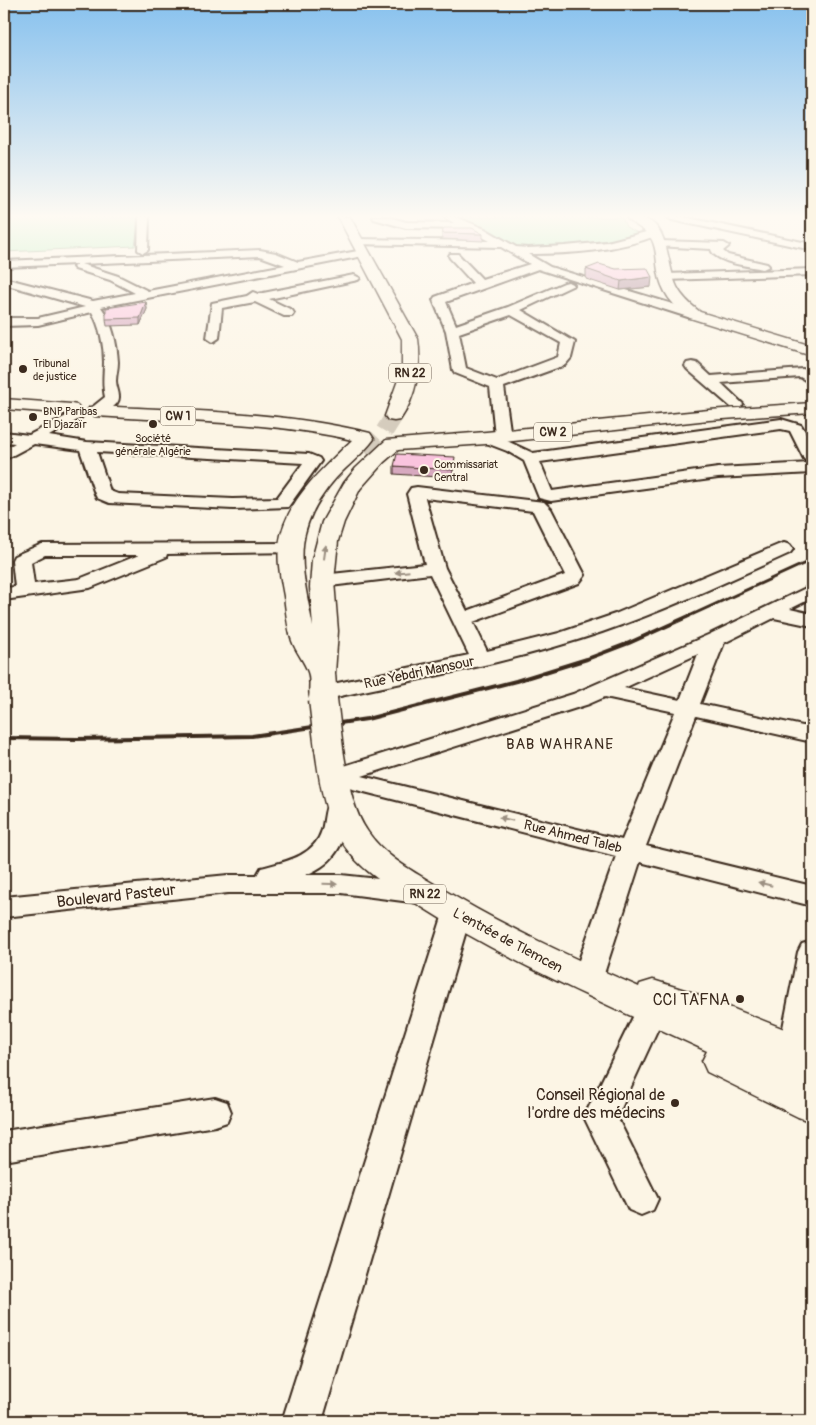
<svg xmlns="http://www.w3.org/2000/svg" width="816" height="1425" viewBox="0 0 816 1425" font-family="Pangolin,sans-serif">
<style>
.green{fill:#abeeb8;stroke:#738c6b}
.lines{fill:none;stroke-linecap:round;stroke-linejoin:round}
.major-tunnel-far1{stroke:#d5ccbd;stroke-width:18;stroke-dasharray:18 9;stroke-linecap:butt}
.major-tunnel{stroke:#d5ccbd;stroke-width:22;stroke-dasharray:22 11;stroke-linecap:butt}
.minor-casing{stroke:#3b2a1e;stroke-width:4}
.major-casing{stroke:#3b2a1e;stroke-width:3}
.minor{fill:#fcf5e5;fill-rule:evenodd}
.major{fill:#fcf5e5;fill-rule:evenodd}
.rail-far1{stroke:#3b2a1e;stroke-width:3}
.rail{stroke:#3b2a1e;stroke-width:4}
.major-bridge-casing{stroke:#3b2a1e;stroke-width:31;stroke-linecap:butt}
.major-bridge{stroke:#fcf5e5;stroke-width:28}
.wall{fill:#d7a9bf;stroke:#3b2a1e}
.shaded-wall{fill:#af899b;stroke:#3b2a1e}
.building{fill:#fac4de;stroke:#3b2a1e}
.oneway{fill:#9c9082}
.poi-dot{fill:#3b2a1e;stroke:#fcf5e5;stroke-width:2}
.labels{text-anchor:middle;stroke-width:4;stroke-linejoin:round;paint-order:stroke}
.far-poi-label{font-size:11px;fill:#3b2a1e;stroke:#fcf5e5;text-anchor:start}
.shield{fill:#fcf5e5;stroke:#75675a;stroke-width:1}
.shield-label{font-size:12px;font-weight:bold;fill:#3b2a1e}
.street-label{font-size:14px;fill:#3b2a1e;stroke:#fcf5e5}
.neighbourhood-label{font-size:15px;letter-spacing:1px;fill:#3b2a1e;stroke:#fcf5e5}
.near-street-label{font-size:16px;fill:#3b2a1e;stroke:#fcf5e5}
.near-poi-label{font-size:16px;fill:#3b2a1e;stroke:#fcf5e5;text-anchor:end}
</style>
<rect width="100%" height="100%" fill="#fcf5e5"/>
<filter id="ink" filterUnits="userSpaceOnUse"><feTurbulence type="fractalNoise" baseFrequency=".02" numOctaves="2"/><feDisplacementMap in="SourceGraphic" scale="10" xChannelSelector="R" yChannelSelector="G"/><feConvolveMatrix kernelMatrix="1 2 1 2 8 2 1 2 1" color-interpolation-filters="sRGB"/></filter>
<g filter="url(#ink)">
<path class="green" d="M 9,217 L 139,217 L 135,246 L 4,252 L 4,230 Z
M 457,217 L 622,217 L 626,227 L 644,236 L 523,250 L 486,228 Z"/>
<g class="lines">
<path class="major-tunnel-far1" d="M 366,451 L 384,432 L 394,416"/>
<path class="major-tunnel" d="M 365,452 L 367,450"/>
<g class="minor-casing">
<path id="minor" d="M 139,217 L 149,217 L 148,250 L 143,253 L 138,250 Z
M 373,217 L 388,217 L 406,222 L 454,223 L 444,217 L 456,217 L 485,229 L 516,247 L 528,248 L 565,246 L 607,242 L 654,230 L 658,231 L 659,233 L 658,235 C 617,251 571,254 528,254 L 550,267 L 699,312 L 701,315 L 699,318 L 691,318 L 538,269 L 446,302 L 456,325 L 508,307 L 564,283 L 568,282 L 574,285 L 521,310 L 575,342 L 571,358 L 565,365 L 504,387 L 511,437 L 507,441 L 533,453 L 781,419 L 801,425 C 813,442 812,453 812,473 L 718,478 L 551,501 L 539,498 L 524,461 L 507,451 L 481,441 L 478,438 L 481,435 L 486,433 L 495,436 L 490,387 L 455,373 L 453,370 L 446,331 L 433,300 L 435,297 L 473,283 L 450,258 L 449,256 L 450,254 L 458,254 L 482,279 L 530,264 L 501,247 L 353,244 L 352,242 L 353,240 L 357,239 L 490,241 L 467,229 L 406,228 L 374,219 ZM 511,315 L 561,343 L 558,357 L 497,380 L 466,368 L 459,333 ZM 781,429 L 790,431 L 804,459 L 810,463 L 718,468 L 552,491 L 540,462 Z
M 667,217 L 684,217 L 812,244 L 812,250 L 672,220 Z
M 660,241 L 724,243 L 729,246 L 723,251 L 728,255 L 767,264 L 769,266 L 763,269 C 750,266 714,263 711,249 L 656,246 L 655,244 Z
M 260,250 L 276,253 L 298,262 L 363,250 L 368,253 L 363,256 L 101,307 C 112,321 117,344 118,362 C 118,369 116,375 116,381 C 116,386 119,392 119,397 C 119,408 101,414 92,412 L 90,409 L 105,397 C 102,384 104,374 104,362 C 104,346 100,326 92,312 L 38,325 L 4,326 L 4,318 L 38,318 L 85,307 L 4,284 L 4,278 L 93,301 L 135,293 L 110,280 L 75,269 L 73,267 L 77,264 L 4,267 L 4,261 ZM 260,256 L 285,265 L 148,291 L 118,276 L 81,264 Z
M 812,269 L 812,275 L 666,280 L 660,277 L 666,274 Z
M 354,275 L 360,278 L 358,280 L 269,299 L 292,310 L 294,313 L 292,316 L 284,316 L 255,302 L 222,308 L 219,338 L 213,342 L 207,338 L 212,303 L 247,296 L 253,292 L 258,294 Z
M 692,362 L 697,363 L 711,376 L 803,369 L 812,373 L 812,384 L 800,377 L 721,383 L 743,404 L 741,407 L 731,407 L 687,369 L 685,366 L 687,363 Z
M 76,411 L 81,412 L 83,415 L 81,418 L 49,436 L 87,442 L 309,454 L 319,458 L 321,461 L 288,507 L 233,509 L 109,503 L 97,498 L 95,494 L 80,450 L 34,444 L 4,460 L 4,449 L 15,443 L 4,442 L 4,432 L 29,435 ZM 97,452 L 303,463 L 277,498 L 233,499 L 118,494 L 110,491 Z
M 417,487 L 544,502 L 551,509 L 585,575 L 579,583 L 473,622 L 487,651 L 559,633 L 615,614 L 778,545 L 784,543 L 790,545 L 793,549 L 790,553 C 728,581 667,610 602,632 C 511,663 416,679 322,700 L 314,698 L 311,693 L 314,688 L 469,655 L 430,574 L 322,587 L 315,585 L 312,581 L 315,577 L 322,575 L 425,564 L 407,494 L 411,488 ZM 425,498 L 533,511 L 565,575 L 467,611 L 445,568 Z
M 291,543 L 297,544 L 300,548 L 297,552 L 167,554 L 166,557 L 90,588 L 4,600 L 4,588 L 15,587 L 12,560 L 14,556 L 42,544 ZM 45,555 L 139,555 L 79,579 L 34,584 L 31,562 Z
M 812,585 L 812,598 L 790,609 L 812,614 L 812,626 L 774,618 L 724,643 L 700,704 L 812,728 L 812,742 L 696,716 L 646,846 L 812,886 L 812,906 L 640,862 L 602,980 L 597,988 L 587,991 L 577,988 L 572,980 L 616,856 L 325,782 L 322,777 L 325,772 L 573,694 L 708,635 ZM 698,654 L 680,700 L 624,688 ZM 605,697 L 675,712 L 622,840 L 362,776 L 589,704 Z
M 339,797 L 348,799 L 351,805 C 345,838 340,862 305,875 L 341,875 L 426,884 L 436,887 L 440,894 L 436,901 L 426,904 L 341,893 L 228,893 L 4,917 L 4,897 L 228,875 L 257,875 L 261,868 C 284,862 314,857 322,830 C 325,819 324,809 330,799 Z
M 457,904 L 467,907 L 471,914 L 322,1421 L 282,1421 L 443,914 L 447,907 Z
M 812,941 L 812,1037 L 811,1048 L 806,1057 L 795,1061 L 784,1057 L 779,1048 L 798,952 L 802,944 Z
M 646,1010 L 657,1013 L 661,1022 L 617,1117 L 658,1199 L 653,1210 L 641,1215 L 629,1210 L 584,1117 L 635,1013 Z
M 215,1098 L 227,1102 L 231,1112 L 227,1122 L 215,1126 L 4,1161 L 4,1131 Z"/>
</g>
<g class="major-casing">
<path id="major" d="M 338,217 L 350,217 L 418,339 C 422,365 416,398 400,420 L 394,421 L 388,420 L 385,416 L 402,369 L 402,339 Z
M 626,217 C 672,212 664,260 677,287 C 682,297 691,305 700,312 L 812,346 L 812,356 L 690,318 C 673,307 661,291 658,271 C 656,260 657,250 652,240 C 646,228 633,226 626,217 Z
M 4,399 L 71,404 L 77,405 L 80,409 L 77,413 L 71,414 L 4,409 Z
M 812,403 L 812,413 L 709,420 L 486,444 L 398,450 L 384,462 L 360,489 L 344,522 L 338,541 L 334,581 L 338,631 L 335,673 L 337,699 L 333,705 L 323,707 L 313,705 C 306,694 312,683 308,672 C 304,661 296,652 292,641 C 287,626 286,611 284,596 C 281,579 277,563 279,546 C 284,502 322,469 352,440 C 269,421 181,422 96,416 L 90,415 L 87,411 L 90,407 L 96,406 C 187,411 281,411 370,433 L 374,439 C 363,454 348,465 336,478 C 290,531 301,564 313,627 L 310,587 L 312,560 L 322,522 L 344,483 L 356,468 L 386,440 L 486,432 L 709,410 Z
M 329,740 L 339,743 L 343,749 C 348,777 351,808 368,832 C 385,857 414,872 439,887 C 503,926 570,957 639,987 L 640,984 L 653,980 L 691,992 L 812,1040 L 812,1122 L 798,1117 L 707,1072 L 702,1061 L 707,1051 C 609,1005 509,963 417,904 C 393,889 367,875 349,852 C 325,822 320,786 315,749 L 319,743 Z"/>
</g>
<use href="#minor" class="minor"/>
<use href="#major" class="major"/>
<path class="rail-far1" d="M 687,617 L 812,560"/>
<path class="rail" d="M 4,738 L 77,739 L 252,736 L 367,719 L 516,681 L 587,659 L 629,643 L 689,616"/>
<g class="major-bridge-casing">
<path id="major-bridge" d="M 323,699 L 329,749"/>
</g>
<use href="#major-bridge" class="major-bridge"/>
</g>
<path class="wall" d="M 442,233 L 483,234 L 483,241 L 442,239 Z
M 586,269 L 651,287 L 620,290 L 586,279 Z
M 146,302 L 147,309 L 140,325 L 107,326 L 106,319 Z
M 454,465 L 452,478 L 394,474 L 394,466 Z"/>
<path class="shaded-wall" d="M 652,277 L 651,287 L 620,290 L 621,281 Z
M 146,302 L 147,309 L 140,325 L 140,318 Z"/>
<path class="building" d="M 444,228 L 472,228 L 483,234 L 442,233 Z
M 599,264 L 616,269 L 647,268 L 652,277 L 621,281 L 586,269 Z
M 146,302 L 140,318 L 106,319 L 106,308 Z
M 397,454 L 455,457 L 453,470 L 394,466 Z"/>
<defs><path id="oneway-solid" d="M-6-.8H1V-3.2L6.5 0L1 3.2V.8H-6Z" transform="scale(1.25)"/></defs>
<g class="oneway">
<use href="#oneway-solid" transform="translate(325 552) rotate(-82)"/>
<use href="#oneway-solid" transform="translate(402 572) rotate(174)"/>
<use href="#oneway-solid" transform="translate(506 819) rotate(-166)"/>
<use href="#oneway-solid" transform="translate(330 884) rotate(1)"/>
<use href="#oneway-solid" transform="translate(765 884) rotate(-166)"/>
</g>
</g>
<linearGradient id="sky" x2="0" y2="1"><stop stop-color="#87c1ee"/><stop offset="0.52" stop-color="#fefaf3"/><stop offset="1" stop-color="#fefaf3" stop-opacity="0"/></linearGradient>
<rect width="816" height="416" fill="url(#sky)"/>
<g class="poi-dot">
<circle cx="23" cy="369" r="5"/>
<circle cx="33" cy="417" r="5"/>
<circle cx="153" cy="424" r="5"/>
<circle cx="424" cy="470" r="5"/>
<circle cx="740" cy="999" r="5"/>
<circle cx="675" cy="1103" r="5"/>
</g>
<g class="labels">
<g class="far-poi-label">
<text x="33" y="367">Tribunal<tspan x="33" dy="13">de justice</tspan></text>
<text x="43" y="415">BNP Paribas<tspan x="43" dy="13">El Djazaïr</tspan></text>
<text x="153" y="442" text-anchor="middle">Société<tspan x="153" dy="13">générale Algérie</tspan></text>
<text x="434" y="468">Commissariat<tspan x="434" dy="13">Central</tspan></text>
</g>
<g class="shield">
<rect x="389" y="363.5" width="42" height="19" rx="4"/>
<rect x="160.5" y="406.5" width="35" height="19" rx="4"/>
<rect x="534" y="422.5" width="38" height="19" rx="4"/>
<rect x="404" y="884.5" width="42" height="19" rx="4"/>
</g>
<g class="shield-label">
<text x="410" y="377">RN 22</text>
<text x="178" y="420">CW 1</text>
<text x="553" y="436">CW 2</text>
<text x="425" y="898">RN 22</text>
</g>
<g class="street-label">
<text transform="translate(419 672) rotate(-12)" y="5">Rue Yebdri Mansour</text>
<text transform="translate(573 836) rotate(14)" y="5">Rue Ahmed Taleb</text>
<text transform="translate(508 940) rotate(28)" y="5">L'entrée de Tlemcen</text>
</g>
<g class="neighbourhood-label">
<text x="560" y="749">BAB WAHRANE</text>
</g>
<g class="near-street-label">
<text transform="translate(116 895) rotate(-6)" y="6">Boulevard Pasteur</text>
</g>
<g class="near-poi-label">
<text x="730" y="1005">CCI TAFNA</text>
<text x="665" y="1100">Conseil Régional de<tspan x="665" dy="18">l'ordre des médecins</tspan></text>
</g>
</g>
<rect width="816" height="1425" fill="none" stroke="#fcf5e5" stroke-width="20"/>
<rect x="10" y="10" width="796" height="1405" fill="none" stroke="#3b2a1e" stroke-width="2" filter="url(#ink)"/>
</svg>
